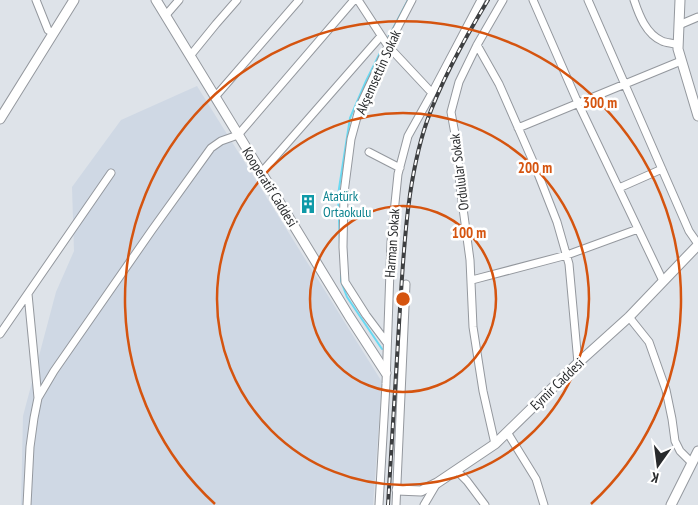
<svg xmlns="http://www.w3.org/2000/svg" width="698" height="505" viewBox="0 0 698 505" font-family="'PT Sans Narrow',sans-serif">
<style>
.built{fill:#cfd8e4}
.lines{fill:none;stroke-linecap:round;stroke-linejoin:round}
.stream{stroke:#69daf3;stroke-width:2}
.minor-casing{stroke:#94989e;stroke-width:9}
.tertiary-casing{stroke:#94989e;stroke-width:11}
.minor{stroke:#fff;stroke-width:7}
.tertiary{stroke:#fff;stroke-width:9}
.rail-casing{stroke:#3d3f41;stroke-width:4}
.rail{stroke:#fff;stroke-width:2;stroke-dasharray:5.5;stroke-linecap:butt}
.ring{fill:none;stroke:#d5540f;stroke-width:2.5}
.labels{text-anchor:middle;stroke-width:5;stroke-linejoin:round;paint-order:stroke}
.street-label{font-size:14px;fill:#282a2c;stroke:#fff}
.culture-label{font-size:14px;fill:#0d838f;stroke:#fff;text-anchor:start}
.centre{fill:#d5540f;stroke:#fff;stroke-width:2.5}
.ring-label{font-size:15px;text-anchor:middle;font-weight:bold;fill:#d5540f;stroke:#fff;stroke-width:5;stroke-linejoin:round;paint-order:stroke}
</style>
<rect width="100%" height="100%" fill="#dee3e9"/>
<path class="built" d="M 197,86 L 382,382 L 373,505 L 21,505 L 23,416 L 56,292 L 74,251 L 72,187 L 121,120 Z"/>
<g class="lines">
<path class="stream" d="M 387,40 L 408,0
M 340,245 L 338,195 L 350,118 L 366,81 L 382,49
M 341,265 L 341,281 L 347,297 L 382,349"/>
<g class="minor-casing">
<path id="minor" d="M 36,0 L 48,30 L 53,33
M 358,0 L 388,46 L 432,93
M 533,0 L 578,103 L 663,281
M 588,0 L 689,231 L 698,244
M 634,0 C 639,15 646,34 662,41 C 666,43 673,43 678,45
M 166,15 L 179,0
M 679,25 L 698,17
M 477,45 L 499,84 L 535,166 L 557,222 L 569,264 L 578,363
M 190,56 L 216,24 L 237,0
M 215,97 L 299,0
M 518,128 L 681,61
M 369,152 L 400,168
M 261,173 L 381,36
M 619,188 L 662,169
M 472,280 L 567,255 L 638,229
M 28,294 L 38,398
M 629,317 L 649,342 L 666,390 L 672,419 L 675,441 L 680,451 L 692,463
M 0,334 L 111,173
M 387,343 L 366,315 L 345,282 L 343,247 L 344,193 L 351,139 L 360,106 L 388,46 L 412,0
M 507,432 L 536,479 L 544,505
M 495,444 L 483,391 L 473,327 L 470,260 L 460,186 L 457,145 L 451,112 L 459,82 L 477,45 L 503,0
M 456,470 L 467,481 L 485,505
M 27,505 L 30,447 L 34,418 L 38,398 L 54,371 L 152,230 L 211,148 L 221,141 L 238,135 L 354,0
M 379,505 L 386,384 L 391,242 L 398,174 L 408,136 L 432,93 L 481,0
M 396,505 L 406,284
M 424,505 L 437,483"/>
</g>
<g class="tertiary-casing">
<path id="tertiary" d="M 156,0 L 349,316 L 386,373
M 680,0 L 678,49 L 698,116
M 0,119 L 74,0
M 397,490 L 421,491 L 437,483 L 495,444 L 578,363 L 629,317 L 698,245
M 671,505 L 698,451"/>
</g>
<use href="#minor" class="minor"/>
<use href="#tertiary" class="tertiary"/>
<g class="rail-casing">
<path id="rail" d="M 388,505 C 392,439 396,374 400,308 C 404,248 407,179 427,121 C 442,79 465,38 488,0"/>
</g>
<use href="#rail" class="rail"/>
</g>
<g class="ring">
<circle cx="403" cy="299" r="93"/>
<circle cx="403" cy="299" r="186"/>
<path d="M215 504A278 278 0 1 1 591 504"/>
</g>
<defs>
<g id="building-bare" transform="scale(1.5)"><path d="M-4-6H4V6H1V3H-1V6H-4ZM-2.5-4.3h1.7v1.8h-1.7ZM.8-4.3h1.7v1.8H.8ZM-2.5-1h1.7V.8h-1.7ZM.8-1h1.7V.8H.8Z" fill="#0f9aa8" stroke="#fff" stroke-width="2.5" paint-order="stroke"/></g>
</defs>
<g fill-rule="evenodd">
<use href="#building-bare" x="308" y="204"/>
</g>
<g class="labels">
<g class="street-label">
<text transform="translate(378 72) rotate(-66)" y="5">Akşemsettin Sokak</text>
<text transform="translate(459 172) rotate(-97)" y="5">Ordulular Sokak</text>
<text transform="translate(270 187) rotate(58)" y="5">Kooperatif Caddesi</text>
<text transform="translate(392 243) rotate(-86)" y="5">Harman Sokak</text>
<text transform="translate(557 384) rotate(-44)" y="5">Eymir Caddesi</text>
</g>
<g class="culture-label">
<text x="323" y="201">Atatürk<tspan x="323" dy="16">Ortaokulu</tspan></text>
</g>
</g>
<circle cx="403" cy="299" r="8" class="centre"/>
<g class="ring-label">
<text x="600" y="108">300 m</text>
<text x="535" y="173">200 m</text>
<text x="469" y="238">100 m</text>
</g>
<g transform="translate(658 465) rotate(194)" stroke="#ffffff" stroke-width="4" paint-order="stroke">
<path d="M0-4L9 19L0 12L-9 19Z" fill="#282a2c"/>
<text y="-8" font-size="14" font-weight="bold" text-anchor="middle" fill="#282a2c">K</text>
</g>
</svg>
